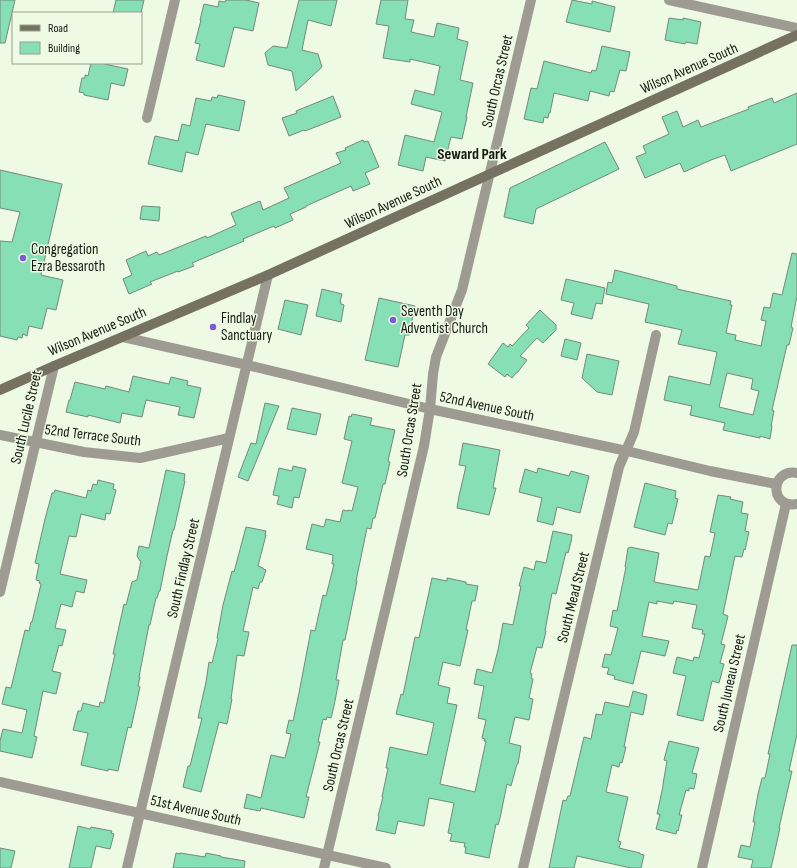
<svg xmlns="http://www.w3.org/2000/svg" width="797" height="868" viewBox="0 0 797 868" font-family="'Sofia Sans Condensed',sans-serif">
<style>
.building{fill:#87dfb6;stroke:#728a7d;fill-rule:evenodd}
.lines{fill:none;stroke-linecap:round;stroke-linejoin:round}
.minor{stroke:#9e9c92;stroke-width:10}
.tertiary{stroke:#9e9c92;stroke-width:10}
.secondary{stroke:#757263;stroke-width:10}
.poi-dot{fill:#7f5ad4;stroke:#eefae3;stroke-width:1.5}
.labels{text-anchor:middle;stroke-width:3;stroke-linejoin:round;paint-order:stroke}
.street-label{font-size:15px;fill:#141911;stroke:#eefae3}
.poi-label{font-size:15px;fill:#141911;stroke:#eefae3;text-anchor:start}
.neighbourhood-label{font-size:16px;font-weight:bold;fill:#141911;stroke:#eefae3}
</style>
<rect width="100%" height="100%" fill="#eefae3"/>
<path class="building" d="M 0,0 L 15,0 L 5,43 L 0,43 Z
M 116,0 L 144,0 L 141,13 L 113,13 Z
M 226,0 L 246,0 L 259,3 L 253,31 L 234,27 L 224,67 L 196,60 L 200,44 L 195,43 L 201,20 L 200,20 L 204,4 L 218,7 L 219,1 L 225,2 Z
M 299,0 L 337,0 L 331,26 L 308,20 L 302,50 L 318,54 L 322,67 L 296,91 L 292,71 L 268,65 L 265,53 L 273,46 L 287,48 Z
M 381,0 L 408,0 L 405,19 L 414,20 L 411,32 L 434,37 L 437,23 L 459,28 L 457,39 L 468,42 L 460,80 L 473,83 L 466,117 L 467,117 L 462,139 L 451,137 L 445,161 L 426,157 L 423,171 L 398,165 L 405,135 L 434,142 L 442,112 L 411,104 L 415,90 L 434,95 L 440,66 L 410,59 L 410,62 L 383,58 L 389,26 L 376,24 Z
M 572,0 L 592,4 L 592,1 L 615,7 L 610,32 L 566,22 Z
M 669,18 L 683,20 L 683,18 L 701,22 L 697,44 L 686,42 L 685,44 L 665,40 Z
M 602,46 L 630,52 L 626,71 L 620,70 L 614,92 L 610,91 L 609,96 L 590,91 L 588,101 L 554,93 L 550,113 L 549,113 L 548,118 L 544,117 L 543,123 L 524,119 L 531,88 L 537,89 L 544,61 L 591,73 L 592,70 L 596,71 Z
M 91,63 L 100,63 L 128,69 L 124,86 L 111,83 L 108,100 L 84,95 L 84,93 L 79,92 L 82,78 L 85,78 L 85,75 L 88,76 Z
M 797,93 L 797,144 L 731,171 L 725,155 L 711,160 L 684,172 L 680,163 L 645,178 L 636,157 L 646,153 L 643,146 L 669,134 L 662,117 L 677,111 L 683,127 L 698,120 L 701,127 L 749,109 L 748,107 L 772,98 L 774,103 Z
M 218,95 L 245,101 L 239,131 L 206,124 L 198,155 L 186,152 L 182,172 L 148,164 L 155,136 L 178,141 L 182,124 L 190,126 L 196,98 L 211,101 L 212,97 L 217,98 Z
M 333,96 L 341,117 L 305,131 L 304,130 L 289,136 L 282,118 L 297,113 L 296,111 Z
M 363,140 L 364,142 L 368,141 L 379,167 L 365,173 L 370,184 L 353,191 L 351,186 L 306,206 L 306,207 L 290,214 L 293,220 L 275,228 L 274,226 L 243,239 L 244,241 L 192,263 L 194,266 L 178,272 L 178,271 L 150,282 L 152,284 L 129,294 L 123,279 L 132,275 L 126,260 L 146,251 L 148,256 L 157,252 L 159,255 L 206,236 L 207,238 L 236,225 L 231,213 L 260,201 L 263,210 L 289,198 L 284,188 L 341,163 L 336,153 L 346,150 L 345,148 Z
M 605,142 L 619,169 L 536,209 L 533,224 L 504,217 L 510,188 Z
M 0,170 L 62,184 L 41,275 L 63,280 L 56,310 L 47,308 L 42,329 L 29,326 L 27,336 L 23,334 L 22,338 L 18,337 L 17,340 L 0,336 L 0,241 L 12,242 L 20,212 L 0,208 Z
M 142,206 L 160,207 L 159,221 L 140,219 Z
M 792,253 L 797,254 L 797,296 L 791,327 L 793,328 L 789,345 L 787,345 L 772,410 L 774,411 L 771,426 L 772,426 L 770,439 L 760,436 L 760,438 L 723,430 L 725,423 L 690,415 L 692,406 L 664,400 L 669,376 L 710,385 L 717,352 L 678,344 L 682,330 L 645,322 L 649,304 L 606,294 L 608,282 L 612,283 L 615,270 L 677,286 L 677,289 L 731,301 L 730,305 L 732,305 L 726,333 L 736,335 L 735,340 L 761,346 L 766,321 L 761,320 L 764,307 L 770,308 L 773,293 L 782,295 ZM 727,373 L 753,379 L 751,389 L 759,391 L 753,415 L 719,407 Z
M 566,279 L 605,288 L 602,304 L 596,303 L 592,319 L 571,314 L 574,303 L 561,300 Z
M 322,289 L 342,294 L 340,302 L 341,302 L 341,304 L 344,305 L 341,322 L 316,316 Z
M 379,298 L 415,306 L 409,335 L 405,335 L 398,367 L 365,360 Z
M 285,300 L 308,305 L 301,335 L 278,329 Z
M 540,310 L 556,325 L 556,330 L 543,343 L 537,338 L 520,356 L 527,360 L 517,373 L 516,373 L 512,378 L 507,374 L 505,377 L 488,364 L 503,343 L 508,347 L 510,344 L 512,346 L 529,328 L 526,325 Z
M 565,339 L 581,343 L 577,360 L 561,356 Z
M 587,354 L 619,361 L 612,395 L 597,392 L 582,378 Z
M 133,376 L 169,384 L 171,377 L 188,381 L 187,385 L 201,388 L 194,418 L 178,415 L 180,407 L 146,400 L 142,417 L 122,413 L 120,423 L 88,415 L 88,417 L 66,412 L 69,400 L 70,400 L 75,382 L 105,389 L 106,386 L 129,392 Z
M 265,403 L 279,406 L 248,481 L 238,477 L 251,443 L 256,444 Z
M 292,408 L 321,414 L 316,435 L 287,429 Z
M 352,414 L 372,418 L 370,425 L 395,430 L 388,461 L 390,462 L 385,484 L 383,484 L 375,518 L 373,518 L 371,529 L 367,528 L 356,581 L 357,581 L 345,640 L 343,640 L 336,680 L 339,680 L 334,706 L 331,718 L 327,717 L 326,720 L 323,719 L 318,742 L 320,742 L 306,797 L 309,797 L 304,818 L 261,808 L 260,811 L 244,808 L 247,794 L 261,798 L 271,755 L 285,758 L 291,734 L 286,733 L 289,720 L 293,721 L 299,693 L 311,630 L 315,631 L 323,595 L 326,596 L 334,564 L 332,564 L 333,555 L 306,549 L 312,524 L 324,527 L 326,519 L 340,522 L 343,510 L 348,511 L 348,510 L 352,511 L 358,487 L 342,483 L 352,441 L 344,439 L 349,416 L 351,417 Z
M 463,443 L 500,450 L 493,488 L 496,488 L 489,515 L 457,508 L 459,496 L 466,466 L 459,465 Z
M 293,466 L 306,469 L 299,498 L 294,497 L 292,508 L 277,504 L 279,496 L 273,495 L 279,468 L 292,471 Z
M 538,468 L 569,476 L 571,471 L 589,476 L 580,513 L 557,507 L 553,525 L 537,521 L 542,498 L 519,492 L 525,469 L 537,473 Z
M 166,470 L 185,474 L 184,481 L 185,481 L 174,530 L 173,530 L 167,556 L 160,591 L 159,591 L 157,598 L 156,598 L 150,625 L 149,625 L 139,677 L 140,677 L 138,686 L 140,687 L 131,728 L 128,727 L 118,771 L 108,769 L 108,771 L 81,765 L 88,733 L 73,730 L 78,711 L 81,711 L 83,703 L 99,707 L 100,702 L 104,703 L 115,654 L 113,654 L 124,604 L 126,605 L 132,582 L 137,580 L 141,561 L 140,561 L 137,556 L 139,546 L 149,548 Z
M 98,480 L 114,484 L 113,489 L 116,490 L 110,514 L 106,513 L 105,520 L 81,514 L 76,537 L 69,536 L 60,574 L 87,580 L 84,593 L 76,591 L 72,607 L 61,604 L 55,628 L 66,630 L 62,646 L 59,645 L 52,671 L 61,673 L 56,694 L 43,691 L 34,736 L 37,737 L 32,758 L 0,751 L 0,741 L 3,729 L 22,733 L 27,710 L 2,704 L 6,687 L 11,688 L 25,630 L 29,631 L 31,622 L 32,622 L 41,584 L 39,583 L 40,581 L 36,580 L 39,564 L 35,563 L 45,519 L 52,493 L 54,493 L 55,490 L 86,498 L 88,490 L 91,491 L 93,484 L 97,485 Z
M 645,483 L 676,491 L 675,498 L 678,499 L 672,524 L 668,523 L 665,535 L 634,527 Z
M 718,495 L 731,497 L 730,499 L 743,502 L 741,513 L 748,514 L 745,531 L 749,532 L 745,550 L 744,549 L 742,557 L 735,556 L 723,614 L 728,616 L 721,644 L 725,645 L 720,663 L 724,664 L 719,683 L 712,681 L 703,721 L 677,715 L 686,676 L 673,673 L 677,657 L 693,661 L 694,657 L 699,658 L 705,634 L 702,634 L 703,630 L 692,628 L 697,605 L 674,601 L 673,604 L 657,601 L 657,604 L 649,602 L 642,636 L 669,641 L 665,656 L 641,651 L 633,684 L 614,679 L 615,676 L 607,674 L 609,668 L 602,667 L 605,654 L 611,655 L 618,628 L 610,626 L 613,610 L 617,611 L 626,567 L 625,567 L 628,548 L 629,548 L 630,547 L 659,553 L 654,582 L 698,590 L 705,556 L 710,557 L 715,533 L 710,532 Z
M 246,527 L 266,531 L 265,535 L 266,535 L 258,566 L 263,568 L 263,569 L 266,570 L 262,582 L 260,582 L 258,589 L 253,587 L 243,631 L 249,632 L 244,656 L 237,655 L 231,699 L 232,699 L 227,724 L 219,722 L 201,792 L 183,787 L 188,766 L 190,766 L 202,718 L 198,718 L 206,682 L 209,662 L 212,663 L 218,639 L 217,638 L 223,605 L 232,571 L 234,572 Z
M 553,531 L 572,535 L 571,542 L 568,553 L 566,552 L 556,594 L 552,593 L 545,631 L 546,631 L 542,648 L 537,647 L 530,673 L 532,674 L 531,678 L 533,679 L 529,698 L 533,699 L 529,720 L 515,717 L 509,743 L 521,746 L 518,764 L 517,764 L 511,786 L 507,784 L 500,818 L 498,825 L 496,824 L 489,858 L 465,853 L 466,847 L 464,847 L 465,843 L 450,841 L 452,834 L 448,833 L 454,803 L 429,798 L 424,826 L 398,821 L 395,834 L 376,830 L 379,817 L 378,816 L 383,797 L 382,797 L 388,768 L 386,768 L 390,747 L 427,755 L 434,723 L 396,714 L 401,694 L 403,695 L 415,637 L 419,638 L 432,578 L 447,581 L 447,578 L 466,582 L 466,584 L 478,586 L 475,601 L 472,601 L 466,630 L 468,630 L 460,666 L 443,662 L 438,685 L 450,688 L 447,703 L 457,705 L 440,784 L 475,792 L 486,741 L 484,741 L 485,739 L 482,738 L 486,720 L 478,718 L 484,686 L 474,684 L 477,669 L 492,673 L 498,650 L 503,623 L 513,625 L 521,586 L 519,586 L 524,567 L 534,570 L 536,561 L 546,563 Z
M 792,645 L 797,645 L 797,734 L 789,771 L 792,771 L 779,828 L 780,828 L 771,868 L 751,868 L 753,860 L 738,857 L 741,845 L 750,847 L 755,822 L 753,822 L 758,794 L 762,778 L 765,778 L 770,754 L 768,754 Z
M 633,691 L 647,695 L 643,715 L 631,712 L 624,747 L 626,747 L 622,763 L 620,762 L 619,767 L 612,765 L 606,792 L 628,797 L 618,841 L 621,842 L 619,848 L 640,853 L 640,854 L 644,855 L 641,868 L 631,868 L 577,856 L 574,868 L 549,868 L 563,800 L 566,801 L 568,796 L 570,796 L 584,737 L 591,739 L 596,714 L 602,715 L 605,702 L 629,707 Z
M 669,741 L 699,748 L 692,773 L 697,774 L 694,789 L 689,788 L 689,791 L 686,790 L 679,815 L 682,815 L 678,831 L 677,830 L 676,834 L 656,829 L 660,814 L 657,814 L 663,786 L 663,784 L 667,761 L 664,760 Z
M 78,826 L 90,829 L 91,827 L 112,831 L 111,833 L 114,834 L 110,849 L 96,846 L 91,868 L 69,868 Z
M 0,848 L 15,851 L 11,868 L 0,868 Z
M 176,853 L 180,854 L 180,853 L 205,857 L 206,853 L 221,856 L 221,857 L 245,861 L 244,868 L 173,868 Z"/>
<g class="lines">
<path class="minor" d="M 669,0 L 797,28
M 147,118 L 175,0
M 123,337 L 247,365 L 430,409 L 627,451 L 710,471 L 776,484
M 0,435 L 84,452 L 140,458 L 229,438
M 797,473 C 770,468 769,509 797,504
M 0,592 L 54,366
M 0,782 L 386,868
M 127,868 L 268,275
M 523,868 L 619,467 L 634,432 L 656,335
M 702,868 L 786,504"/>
<path class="tertiary" d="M 324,868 L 424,446 L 430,409 L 433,374 L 436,357 L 462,290 L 531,0"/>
<path class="secondary" d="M 0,390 L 54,366 L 268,275 L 490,174 L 797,35"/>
</g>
<g class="poi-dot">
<circle cx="23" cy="258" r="4"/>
<circle cx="393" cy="320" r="4"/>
<circle cx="213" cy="327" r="4"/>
</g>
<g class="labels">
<g class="street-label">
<text transform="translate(689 68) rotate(-24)" y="5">Wilson Avenue South</text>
<text transform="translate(497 81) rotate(-77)" y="5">South Orcas Street</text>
<text transform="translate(393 202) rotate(-25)" y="5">Wilson Avenue South</text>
<text transform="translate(97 331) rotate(-23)" y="5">Wilson Avenue South</text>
<text transform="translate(487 406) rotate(12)" y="5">52nd Avenue South</text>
<text transform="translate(26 417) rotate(-77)" y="5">South Lucile Street</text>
<text transform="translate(409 430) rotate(-81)" y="5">South Orcas Street</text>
<text transform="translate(93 435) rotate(7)" y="5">52nd Terrace South</text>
<text transform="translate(183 568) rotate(-77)" y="5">South Findlay Street</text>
<text transform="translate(573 597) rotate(-76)" y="5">South Mead Street</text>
<text transform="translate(729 683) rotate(-77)" y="5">South Juneau Street</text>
<text transform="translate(338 745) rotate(-77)" y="5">South Orcas Street</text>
<text transform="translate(196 810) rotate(13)" y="5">51st Avenue South</text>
</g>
<g class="poi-label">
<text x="31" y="254">Congregation<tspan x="31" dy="17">Ezra Bessaroth</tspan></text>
<text x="401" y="316">Seventh Day<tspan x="401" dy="17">Adventist Church</tspan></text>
<text x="221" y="323">Findlay<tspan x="221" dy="17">Sanctuary</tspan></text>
</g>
<g class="neighbourhood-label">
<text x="472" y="159">Seward Park</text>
</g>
</g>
<rect x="12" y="12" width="130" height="52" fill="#eefae3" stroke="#97a08f"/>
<rect x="20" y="25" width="20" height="6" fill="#757263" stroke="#97a08f"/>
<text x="48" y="32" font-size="12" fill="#141911">Road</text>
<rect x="20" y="42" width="20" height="12" fill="#87dfb6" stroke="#97a08f"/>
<text x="48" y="52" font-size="12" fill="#141911">Building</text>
</svg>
